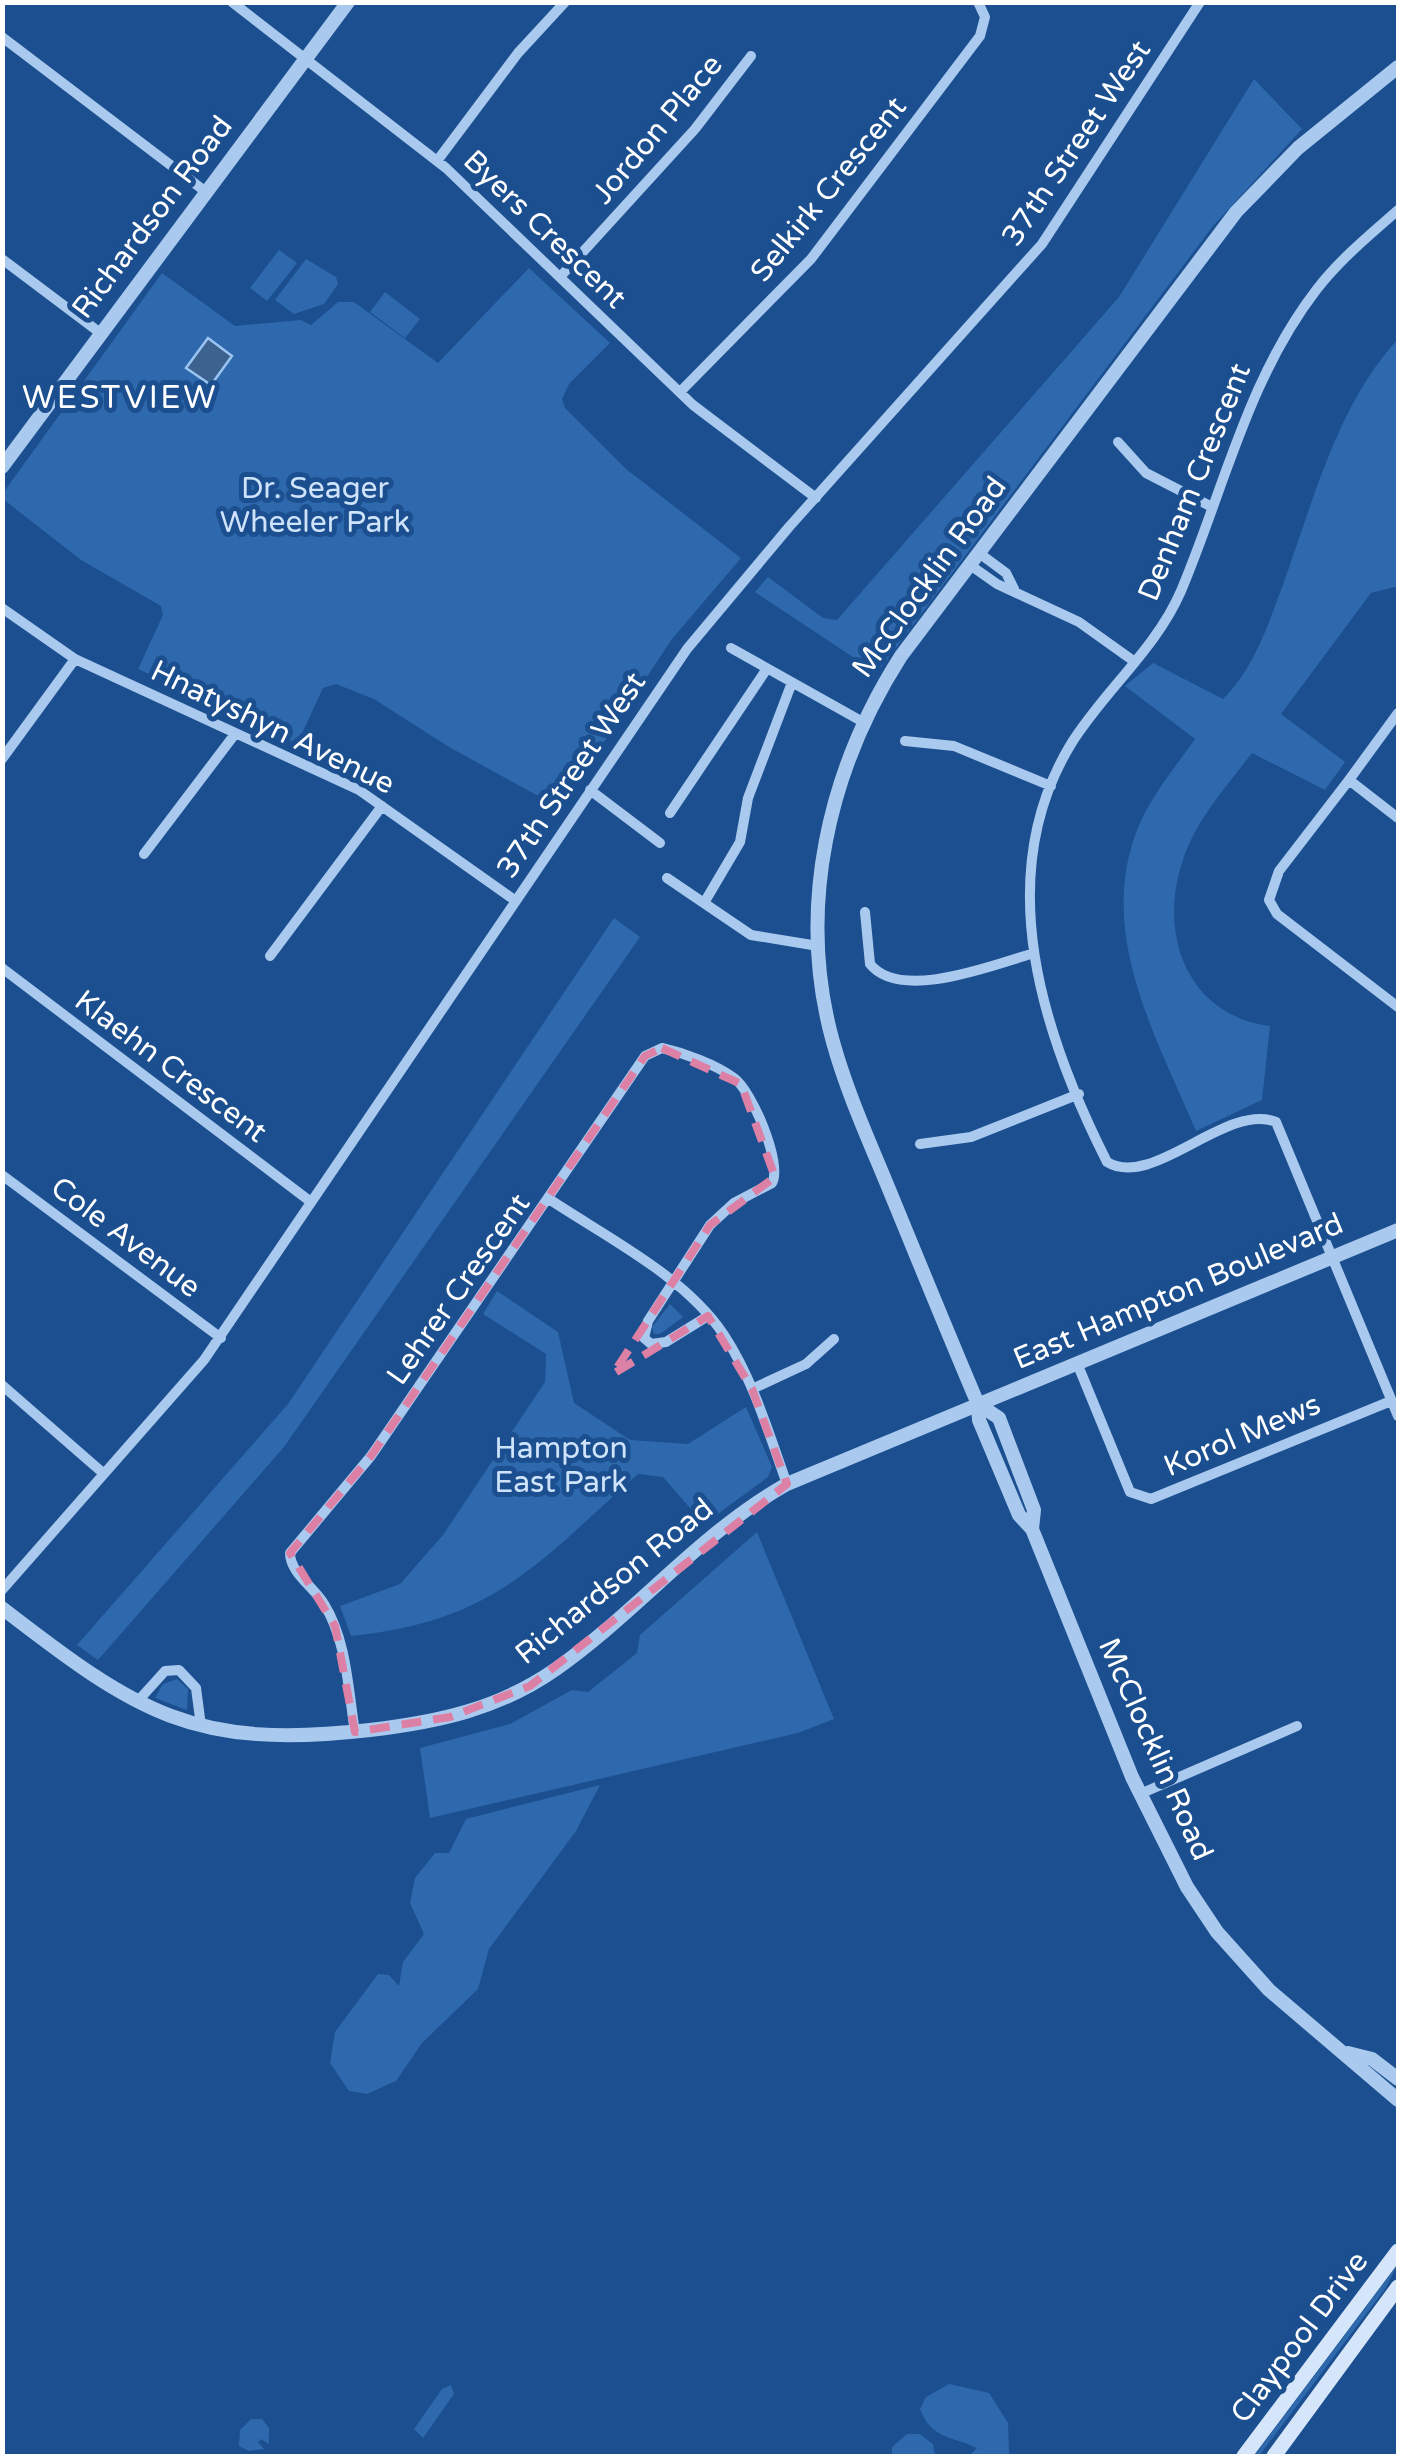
<svg xmlns="http://www.w3.org/2000/svg" width="1401" height="2459" viewBox="0 0 1401 2459" font-family="'Varela Round',sans-serif">
<style>
.green{fill:#2e69ad}
.water{fill:#3c6290;stroke:#9cc4f0;stroke-width:2.5}
.lines{fill:none;stroke-linecap:round;stroke-linejoin:round}
.minor{stroke:#a9c9ee;stroke-width:10}
.tertiary{stroke:#a9c9ee;stroke-width:14}
.secondary{stroke:#d6e6fa;stroke-width:15}
.marked{fill:none;stroke:#dd80a5;stroke-width:8;stroke-dasharray:20 12;stroke-linejoin:round}
.labels{text-anchor:middle;stroke-width:10;stroke-linejoin:round;paint-order:stroke}
.street-label{font-size:30px;fill:#fff;stroke:#1b4f8f}
.park-label{font-size:30px;fill:#cfe3fa;stroke:#1b4f8f}
.neighbourhood-label{font-size:32px;letter-spacing:2.5px;fill:#fff;stroke:#1b4f8f}
</style>
<rect width="100%" height="100%" fill="#1b4f8f"/>
<path class="green" d="M 1254,79 L 1302,129 L 1213,226 L 877,673 L 755,592 L 768,577 L 823,618 L 837,620 L 1119,297 Z
M 279,250 L 297,263 L 267,301 L 250,288 Z
M 306,259 L 336,277 L 338,284 L 324,304 L 294,314 L 275,300 Z
M 529,268 L 610,343 L 569,384 L 562,399 L 565,408 L 626,469 L 741,558 L 672,639 L 560,808 L 449,747 L 374,699 L 336,684 L 323,688 L 297,744 L 138,669 L 163,615 L 161,606 L 81,560 L 3,499 L 3,493 L 162,273 L 235,326 L 301,320 L 311,325 L 338,302 L 354,302 L 438,363 Z
M 385,292 L 420,319 L 405,338 L 370,312 Z
M 1398,339 L 1398,586 L 1371,593 L 1281,714 L 1345,762 L 1325,790 L 1252,753 C 1226,787 1194,822 1182,863 C 1158,937 1189,1016 1270,1026 L 1262,1100 L 1196,1131 C 1155,1034 1094,929 1140,823 C 1154,792 1176,766 1195,739 L 1125,686 L 1153,663 L 1223,699 C 1252,671 1267,628 1281,590 C 1312,506 1336,406 1398,339 Z
M 614,918 L 640,937 L 284,1447 L 98,1660 L 77,1645 L 288,1404 Z
M 497,1291 L 558,1332 L 574,1403 L 630,1440 L 688,1444 L 746,1407 L 772,1467 L 768,1477 L 704,1524 L 663,1477 L 638,1474 C 536,1565 494,1621 351,1636 L 340,1606 L 400,1584 L 443,1535 L 545,1382 L 546,1354 L 483,1314 Z
M 670,1304 L 683,1317 L 660,1334 L 654,1334 L 652,1327 Z
M 757,1532 L 834,1719 L 798,1733 L 430,1818 L 420,1748 L 510,1724 L 572,1690 L 588,1692 L 637,1653 L 640,1635 Z
M 177,1679 L 188,1689 L 187,1710 L 155,1698 L 163,1684 Z
M 600,1785 L 576,1831 L 489,1949 L 478,1989 L 422,2043 L 396,2081 L 367,2094 L 349,2091 L 330,2063 L 335,2032 L 378,1974 L 389,1975 L 399,1986 L 403,1962 L 424,1934 L 410,1903 L 415,1878 L 435,1853 L 449,1853 L 466,1819 Z
M 1398,2264 L 1385,2289 L 1259,2456 L 1254,2456 Z
M 949,2384 L 989,2393 L 1008,2423 L 1009,2454 L 942,2456 L 970,2455 L 977,2448 C 952,2436 931,2439 920,2409 L 926,2397 Z
M 451,2385 L 454,2394 L 423,2438 L 414,2429 L 442,2389 Z
M 251,2419 L 262,2419 L 269,2428 L 269,2444 L 261,2439 L 258,2442 L 264,2449 L 249,2451 L 239,2446 L 240,2430 Z
M 907,2434 L 920,2434 L 933,2444 L 935,2456 L 892,2456 L 892,2447 Z"/>
<path class="water" d="M 208,338 L 232,356 L 211,385 L 186,368 Z"/>
<g class="lines">
<path class="minor" d="M 232,2 L 446,168 L 693,405 L 816,498
M 2,37 L 206,192
M 437,161 L 518,53 L 565,2
M 1398,210 C 1370,235 1340,259 1317,289 C 1248,378 1224,489 1181,591 C 1156,649 1104,691 1071,744 C 990,877 1043,1035 1107,1162 C 1153,1190 1226,1102 1276,1122 L 1398,1416
M 2,259 L 99,332
M 560,277 L 695,129 L 751,56
M 680,392 L 811,259 L 980,36 L 985,17 L 978,2
M 1118,442 L 1146,473 L 1212,507
M 979,553 L 1006,573 L 1014,589
M 970,565 L 997,584 L 1079,622 L 1135,662
M 2,608 L 75,659 L 359,790 L 516,901
M 731,648 L 863,722
M 1398,713 L 1349,780 L 1398,818
M 905,741 L 954,746 L 1051,786
M 2,759 L 75,659
M 1349,780 L 1279,871 L 1269,900 L 1277,914 L 1398,1007
M 590,790 L 660,843
M 670,813 L 766,670
M 144,854 L 235,734
M 667,878 L 751,935 L 818,946
M 704,903 L 740,842 L 748,798 L 791,685
M 865,912 L 870,964 C 900,1002 993,965 1031,954
M 270,956 L 382,806
M 2,968 L 311,1202
M 920,1144 L 971,1137 L 1079,1094
M 2,1175 L 221,1338
M 549,1199 C 606,1237 685,1276 724,1335 C 753,1379 769,1434 787,1484
M 1077,1363 L 1130,1492 L 1151,1499 L 1391,1401
M 2,1385 L 103,1473
M 752,1389 L 806,1364 L 834,1339
M 2,1590 L 204,1360 L 687,649 L 789,527 L 1042,244 L 1200,2
M 137,1702 L 165,1671 L 179,1670 L 196,1688 L 201,1726
M 355,1732 C 348,1689 347,1641 324,1604 C 314,1587 290,1573 290,1553 L 371,1456 L 645,1056 L 662,1048 C 684,1053 715,1064 734,1078 C 752,1091 783,1164 772,1183 L 734,1203 L 710,1225 L 648,1321 L 644,1338 L 651,1344 L 666,1342 L 708,1316
M 1140,1794 L 1297,1726"/>
<path class="tertiary" d="M 1398,67 L 1298,148 L 1236,212 L 901,656 C 828,770 796,909 833,1042 C 848,1096 872,1147 893,1199 C 921,1267 949,1336 978,1404 L 979,1420 L 1019,1515 L 1032,1529 L 1132,1777 L 1187,1887 L 1217,1932 L 1269,1990 L 1398,2100
M 2,467 L 348,2
M 978,1404 L 999,1418 L 1034,1510 L 1032,1529
M 2,1608 C 138,1713 193,1750 370,1730 C 438,1722 499,1709 556,1669 C 637,1612 700,1533 787,1484 L 1398,1230
M 1348,2053 L 1372,2059 L 1398,2079"/>
<path class="secondary" d="M 1244,2456 L 1398,2251
M 1274,2456 L 1398,2287"/>
</g>
<path class="marked" d="M 662,1048 L 741,1084 L 775,1177 L 710,1225 L 613,1374 L 708,1316 L 752,1389 L 787,1484 L 530,1686 L 450,1717 L 355,1732 L 335,1626 L 290,1553 L 371,1456 L 645,1056 Z"/>
<g class="labels">
<g class="street-label">
<text transform="translate(657 129) rotate(-50)" y="10">Jordon Place</text>
<text transform="translate(1076 143) rotate(-56)" y="10">37th Street West</text>
<text transform="translate(828 189) rotate(-51)" y="10">Selkirk Crescent</text>
<text transform="translate(152 217) rotate(-53)" y="10">Richardson Road</text>
<text transform="translate(545 229) rotate(44)" y="10">Byers Crescent</text>
<text transform="translate(1194 482) rotate(-68)" y="10">Denham Crescent</text>
<text transform="translate(929 577) rotate(-54)" y="10">McClocklin Road</text>
<text transform="translate(273 727) rotate(26)" y="10">Hnatyshyn Avenue</text>
<text transform="translate(571 775) rotate(-56)" y="10">37th Street West</text>
<text transform="translate(171 1066) rotate(37)" y="10">Klaehn Crescent</text>
<text transform="translate(126 1237) rotate(37)" y="10">Cole Avenue</text>
<text transform="translate(458 1289) rotate(-55)" y="10">Lehrer Crescent</text>
<text transform="translate(1178 1291) rotate(-23)" y="10">East Hampton Boulevard</text>
<text transform="translate(1242 1435) rotate(-23)" y="10">Korol Mews</text>
<text transform="translate(614 1581) rotate(-39)" y="10">Richardson Road</text>
<text transform="translate(1156 1749) rotate(66)" y="10">McClocklin Road</text>
<text transform="translate(1299 2337) rotate(-53)" y="10">Claypool Drive</text>
</g>
<g class="park-label">
<text x="315" y="498">Dr. Seager<tspan x="315" dy="34">Wheeler Park</tspan></text>
<text x="561" y="1458">Hampton<tspan x="561" dy="34">East Park</tspan></text>
</g>
<g class="neighbourhood-label">
<text x="120" y="408">WESTVIEW</text>
</g>
</g>
<rect width="1401" height="2459" fill="none" stroke="#ffffff" stroke-width="10"/>
</svg>
